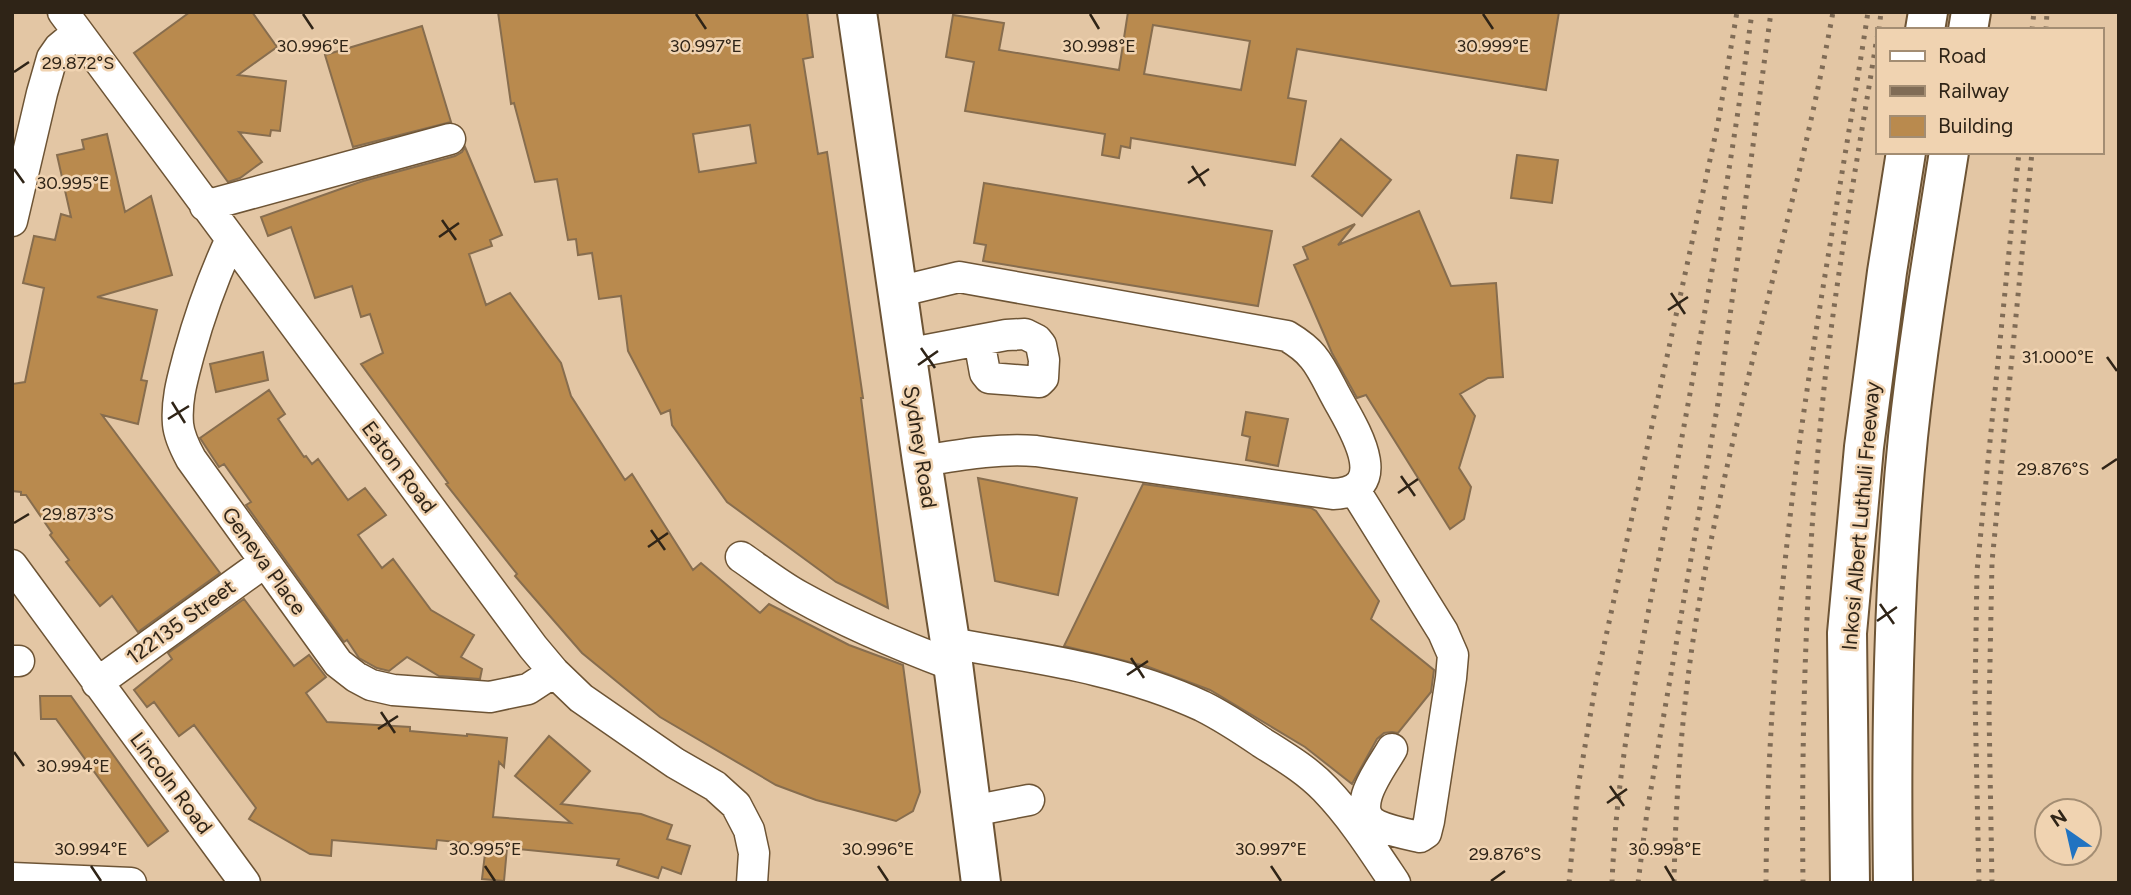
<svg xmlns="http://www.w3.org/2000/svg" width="2131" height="895" viewBox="0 0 2131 895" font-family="Figtree,sans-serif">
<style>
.building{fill:#b98a4e;stroke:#876d4e;stroke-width:2;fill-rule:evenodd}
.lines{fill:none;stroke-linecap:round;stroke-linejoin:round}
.minor-casing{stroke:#6d5435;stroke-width:33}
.major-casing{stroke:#6d5435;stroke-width:42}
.highway-casing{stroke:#6d5435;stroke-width:42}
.minor{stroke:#fff;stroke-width:30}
.major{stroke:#fff;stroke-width:38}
.highway{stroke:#fff;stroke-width:38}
.rail{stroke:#806c56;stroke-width:5;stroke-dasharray:3.5 7;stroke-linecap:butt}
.ticks{fill:none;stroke:#2f2417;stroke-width:2.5}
.labels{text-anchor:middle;stroke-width:5;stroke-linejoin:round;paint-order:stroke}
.street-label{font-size:21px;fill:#2f2417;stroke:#f0d3b1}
.ticks-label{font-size:18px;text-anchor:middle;fill:#2f2417;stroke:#f0d3b1;stroke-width:5;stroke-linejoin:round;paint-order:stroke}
</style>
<rect width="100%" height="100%" fill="#e3c6a4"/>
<path class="building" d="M 190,12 L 252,12 L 277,47 L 238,75 L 286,81 L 280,131 L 271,130 L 270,136 L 239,132 L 262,162 L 240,178 L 228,182 L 134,53 Z
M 498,12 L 807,12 L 813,57 L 803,59 L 818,154 L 827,152 L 863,398 L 861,398 L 888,608 L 836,582 L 727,502 L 672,425 L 670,410 L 661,414 L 628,351 L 621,296 L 599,299 L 592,253 L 578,255 L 576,239 L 568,240 L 557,179 L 535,182 L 514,103 L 511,104 ZM 750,125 L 756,163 L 699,172 L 693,134 Z
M 1128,12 L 1559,12 L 1546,90 L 1297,49 L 1288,98 L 1306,101 L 1295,165 L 1131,138 L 1130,148 L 1121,146 L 1119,158 L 1102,155 L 1105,134 L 965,111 L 974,62 L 946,57 L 953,15 L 1004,23 L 999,50 L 1119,70 ZM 1153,25 L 1250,41 L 1241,90 L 1144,74 Z
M 422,26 L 451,122 L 353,147 L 325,55 Z
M 107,134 L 125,212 L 151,196 L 172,275 L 97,297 L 157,310 L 141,380 L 147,381 L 138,424 L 102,415 L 220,573 L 138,632 L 112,596 L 100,606 L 66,562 L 69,560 L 50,535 L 52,533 L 26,495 L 21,495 L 21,492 L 12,491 L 12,384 L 25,382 L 44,288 L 23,283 L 34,236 L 55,240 L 61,214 L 71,217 L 57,155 L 84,149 L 82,140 Z
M 1341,139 L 1391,180 L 1362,216 L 1312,176 Z
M 465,147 L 502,235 L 490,240 L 492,246 L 469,254 L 486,305 L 510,293 L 561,363 L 571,396 L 625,480 L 632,474 L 693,570 L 701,563 L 760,613 L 769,604 L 849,645 L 903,665 L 920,792 L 913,811 L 896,821 L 816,800 L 776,785 L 660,717 L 582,653 L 515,576 L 517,574 L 446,484 L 448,483 L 361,364 L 383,353 L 370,314 L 361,317 L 352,286 L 315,298 L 291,227 L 268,236 L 261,217 L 363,181 L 455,156 L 462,152 Z
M 1517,155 L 1558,160 L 1552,203 L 1511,198 Z
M 984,183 L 1272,231 L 1258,306 L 983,261 L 986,245 L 974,243 Z
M 1419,211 L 1451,286 L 1496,283 L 1503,377 L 1488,378 L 1460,394 L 1475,416 L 1459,468 L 1471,487 L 1464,519 L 1450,529 L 1366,395 L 1357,398 L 1332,353 L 1294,265 L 1308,259 L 1303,247 L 1355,224 L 1338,245 Z
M 263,352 L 268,380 L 216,392 L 210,364 Z
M 269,390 L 285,414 L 278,419 L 304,457 L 306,456 L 312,464 L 318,459 L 348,500 L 365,488 L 386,515 L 358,535 L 382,568 L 393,559 L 431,610 L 474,635 L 461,657 L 482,669 L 480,679 L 439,676 L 407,657 L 389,671 L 377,668 L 359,658 L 347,640 L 344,642 L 246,505 L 251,502 L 224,464 L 219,467 L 200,438 Z
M 1246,412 L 1288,419 L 1278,466 L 1246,460 L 1250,437 L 1242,435 Z
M 978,478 L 1077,498 L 1058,595 L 995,581 Z
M 1143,484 L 1311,508 L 1316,511 L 1379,601 L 1371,619 L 1434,670 L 1431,692 L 1398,733 L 1392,732 L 1384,733 L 1377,739 L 1352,784 L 1305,747 L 1210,690 L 1146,666 L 1064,646 Z
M 244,599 L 294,666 L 309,655 L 326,677 L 306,693 L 327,722 L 410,727 L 410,731 L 467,736 L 467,734 L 507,738 L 504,767 L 499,762 L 493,817 L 571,823 L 515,776 L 549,736 L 590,771 L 561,804 L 641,814 L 672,825 L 667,839 L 690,846 L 681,874 L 662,867 L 658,878 L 617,865 L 619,859 L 507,848 L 504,881 L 482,879 L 486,845 L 437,840 L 436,849 L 332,840 L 331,856 L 310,854 L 249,819 L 256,808 L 194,725 L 179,736 L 154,702 L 147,707 L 134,690 L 172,659 L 168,653 Z
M 40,696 L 71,696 L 168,831 L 148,846 L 56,719 L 41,719 Z"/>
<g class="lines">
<g class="minor-casing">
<path id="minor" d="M 63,12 L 533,647 L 554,672 L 581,698 L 675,763 L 715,786 L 736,805 L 749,830 L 754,853 L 752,883
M 205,206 L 450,139
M 12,221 L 42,93 L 52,58 L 59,48 L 77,33
M 230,241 C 213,278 200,314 189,354 C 183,377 176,399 178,424 C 179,436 185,448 191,459 L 338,663 L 356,677 L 371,685 L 393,690 L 490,697 L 528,689 L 554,672
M 897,292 L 959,277 L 1287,336 C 1297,342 1306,348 1313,357 C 1323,369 1330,386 1338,400 C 1353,427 1394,491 1333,494 L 1036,451 C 997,448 960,455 922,461
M 906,354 L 1006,335 L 1025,334 L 1037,340 L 1041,345 L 1044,360 L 1043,378 L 1039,382 L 989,378 L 985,373 L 979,340
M 1354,489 L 1443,632 L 1453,655 L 1451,678 L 1429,821 L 1426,833 L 1420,837 C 1406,834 1390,831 1377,825 C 1347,810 1382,767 1392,749
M 741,557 C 760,570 779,585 799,596 C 849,624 899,645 952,665
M 12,565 L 245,883
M 950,643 C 1035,658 1123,669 1202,706 C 1222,716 1242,729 1261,742 C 1283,756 1307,770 1325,789 C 1352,817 1373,850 1395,883
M 12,661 L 19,661
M 97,683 L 265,562
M 972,811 L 1029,800
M 12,878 L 131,883"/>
</g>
<g class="major-casing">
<path id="major" d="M 857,12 L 922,461 L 951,648 L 981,883"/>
</g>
<g class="highway-casing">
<path id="highway" d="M 1925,30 L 1928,12
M 1968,30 L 1971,12
M 1850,883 L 1847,633 L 1864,447 L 1887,272 L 1906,152
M 1893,883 C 1891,734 1893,585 1908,437 C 1918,341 1934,247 1949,152"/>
</g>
<use href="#minor" class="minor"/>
<use href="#major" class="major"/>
<use href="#highway" class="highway"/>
<path class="rail" d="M 1879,30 L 1881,12
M 2032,30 L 2034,12
M 2046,30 L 2047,12
M 1569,883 L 1578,787 L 1596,682 L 1718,123 L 1737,12
M 1612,883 C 1617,757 1644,635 1668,512 C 1699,346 1730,180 1752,12
M 1638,883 L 1647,812 L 1719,397 L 1771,12
M 1674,883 C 1676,777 1685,670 1706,566 C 1742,380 1799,199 1833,12
M 1766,883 C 1767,723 1782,562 1805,404 C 1824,273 1848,143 1868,12
M 1803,883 C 1801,715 1807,546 1825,379 C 1838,264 1859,151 1877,37
M 1979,883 L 1975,696 L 1977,571 L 2019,152
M 1992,883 L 1989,712 L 1992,562 L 2032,152"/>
</g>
<path class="ticks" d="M 303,14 L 313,29M 696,14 L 706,29M 1090,14 L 1099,29M 1483,14 L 1493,29M 14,72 L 29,62M 1192,166 L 1205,186M 14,169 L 24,183M 1188,183 L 1209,169M 442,220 L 456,240M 439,237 L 459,223M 1671,293 L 1685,314M 1668,310 L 1688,297M 921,348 L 935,368M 2107,357 L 2117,371M 918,365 L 938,351M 172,402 L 185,423M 168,419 L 189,406M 2102,469 L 2117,459M 1401,476 L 1415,496M 1398,493 L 1418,479M 14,523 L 29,514M 651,530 L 665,550M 648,547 L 668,533M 1880,604 L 1894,624M 1877,621 L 1897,607M 1131,658 L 1144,678M 1127,675 L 1148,661M 381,712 L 395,733M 378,729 L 398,716M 14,752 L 24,766M 1610,786 L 1624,806M 1607,803 L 1627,789M 91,866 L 101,881M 485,866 L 495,881M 878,866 L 888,881M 1271,866 L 1281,881M 1665,866 L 1674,881M 1491,881 L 1505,871"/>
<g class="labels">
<g class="street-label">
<text transform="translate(920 447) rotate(81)" y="7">Sydney Road</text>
<text transform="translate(399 467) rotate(53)" y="7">Eaton Road</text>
<text transform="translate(1861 516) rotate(-85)" y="7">Inkosi Albert Luthuli Freeway</text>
<text transform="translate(264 561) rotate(54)" y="7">Geneva Place</text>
<text transform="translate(181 622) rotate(-36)" y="7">122135 Street</text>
<text transform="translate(171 783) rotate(53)" y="7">Lincoln Road</text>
</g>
</g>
<g class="ticks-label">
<text x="313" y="52">30.996°E</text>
<text x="706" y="52">30.997°E</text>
<text x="1099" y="52">30.998°E</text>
<text x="1493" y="52">30.999°E</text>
<text x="78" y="69">29.872°S</text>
<text x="73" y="189">30.995°E</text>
<text x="2058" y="363">31.000°E</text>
<text x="2053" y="475">29.876°S</text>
<text x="78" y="520">29.873°S</text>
<text x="73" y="772">30.994°E</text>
<text x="91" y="855">30.994°E</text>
<text x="485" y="855">30.995°E</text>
<text x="878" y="855">30.996°E</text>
<text x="1271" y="855">30.997°E</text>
<text x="1665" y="855">30.998°E</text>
<text x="1505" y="860">29.876°S</text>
</g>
<rect width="2131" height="895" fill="none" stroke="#2f2417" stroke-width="28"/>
<rect x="1876" y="28" width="228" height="126" fill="#f0d3b1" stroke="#a38d73" stroke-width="2"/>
<rect x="1890" y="51" width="35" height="10" fill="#ffffff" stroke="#a38d73" stroke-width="2"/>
<text x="1938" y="63" font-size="21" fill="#2f2417">Road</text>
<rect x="1890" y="86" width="35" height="10" fill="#806c56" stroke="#a38d73" stroke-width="2"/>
<text x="1938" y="98" font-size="21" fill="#2f2417">Railway</text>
<rect x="1890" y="116" width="35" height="21" fill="#b98a4e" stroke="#a38d73" stroke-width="2"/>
<text x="1938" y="133" font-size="21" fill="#2f2417">Building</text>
<g transform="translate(2068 832) rotate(326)"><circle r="33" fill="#f0d3b1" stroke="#a38d73" stroke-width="2"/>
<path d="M0-5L12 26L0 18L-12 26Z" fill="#2173c1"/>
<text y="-10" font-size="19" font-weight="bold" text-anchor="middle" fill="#2f2417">N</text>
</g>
</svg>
